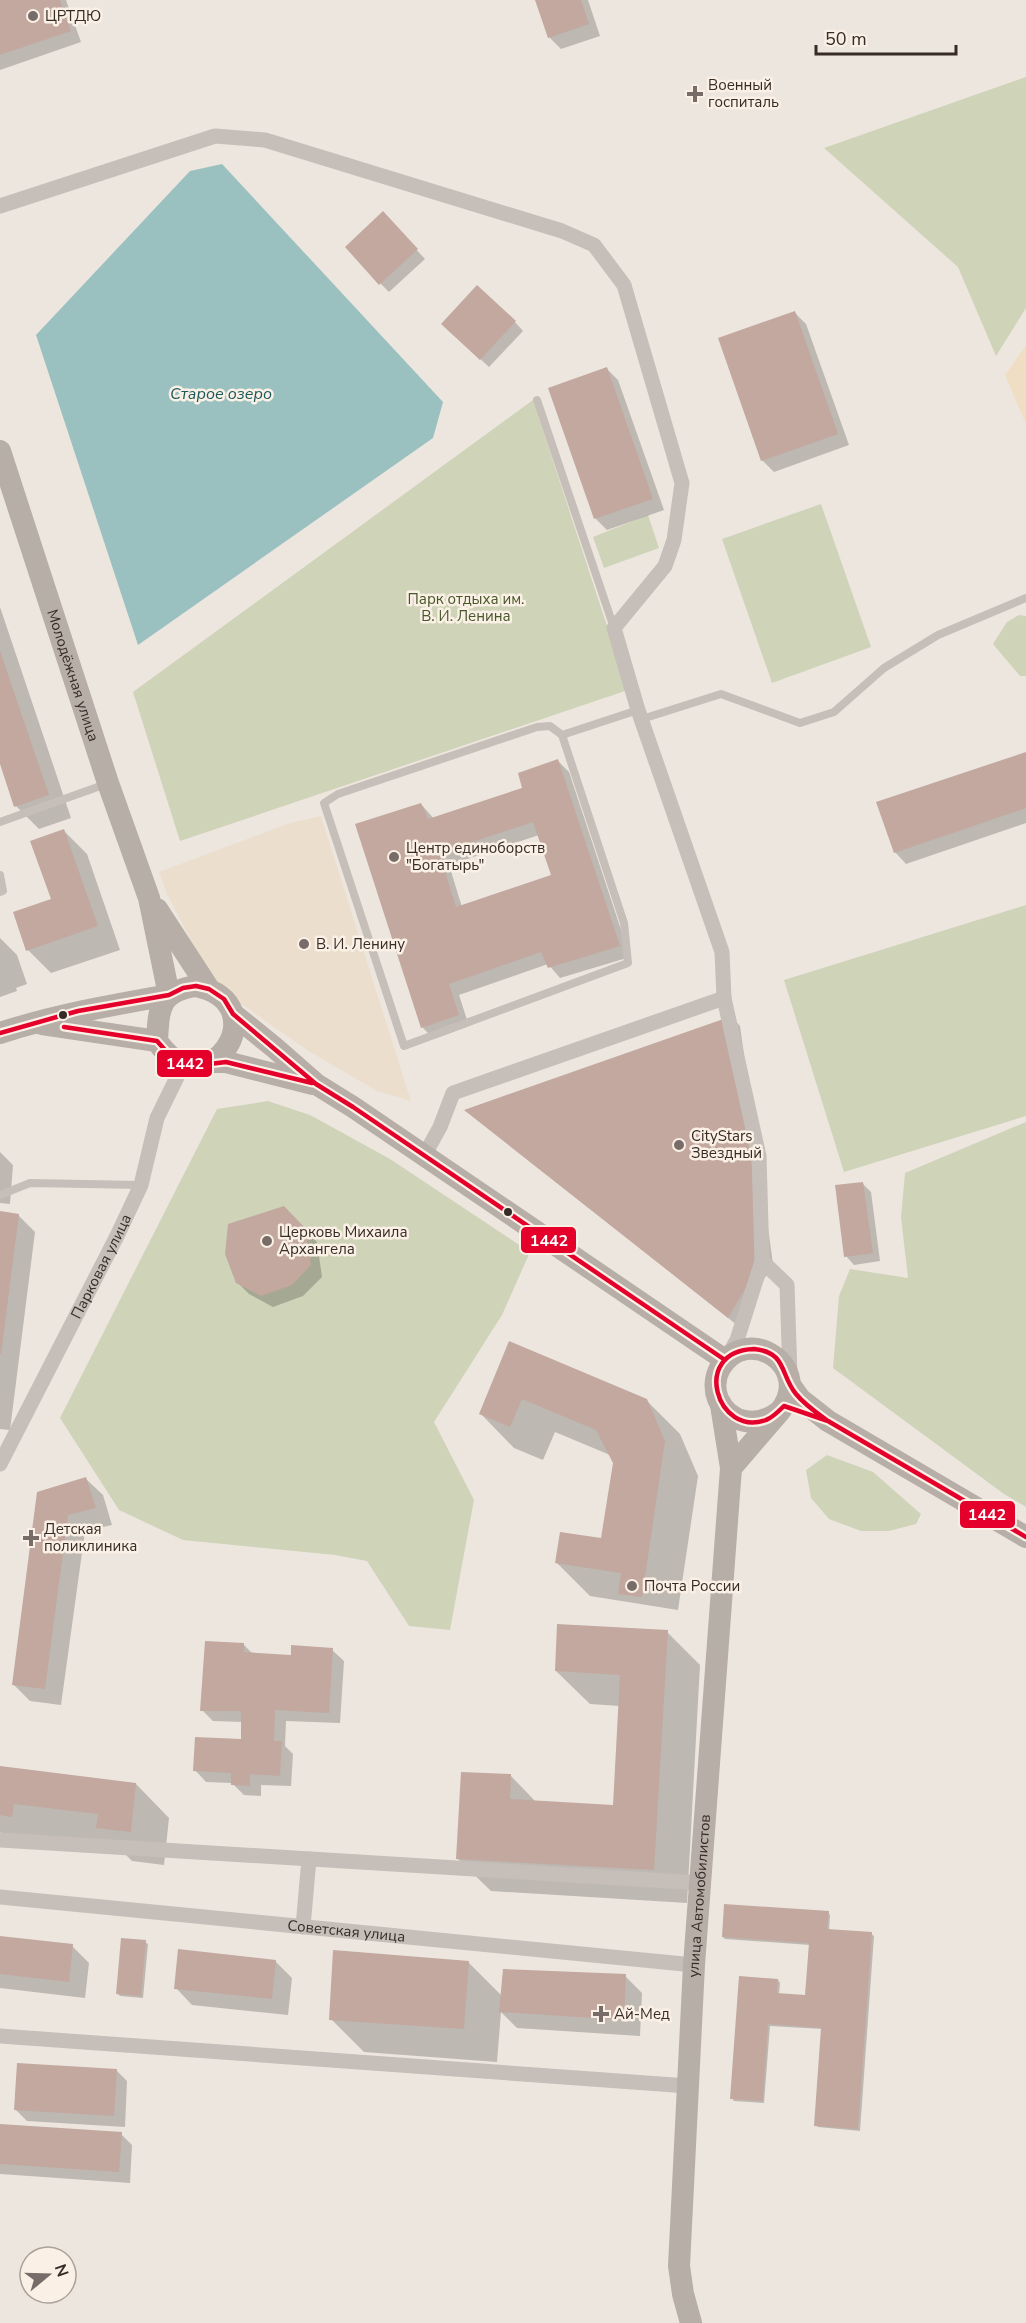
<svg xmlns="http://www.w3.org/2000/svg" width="1026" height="2323" viewBox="0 0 1026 2323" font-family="'Nunito Sans',sans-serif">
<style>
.green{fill:#cfd3b8}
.sand{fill:#efdec3}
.plaza{fill:#ecdecd}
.water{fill:#9ac1c0}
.shadow{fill:#0003;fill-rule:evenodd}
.building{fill:#c2a89f;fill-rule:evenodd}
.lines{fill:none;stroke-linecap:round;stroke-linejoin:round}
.lane{stroke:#c6beb8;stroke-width:8}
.street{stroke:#c6beb8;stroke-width:15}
.secondary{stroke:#b7aea8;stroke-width:22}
.bus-1-casing{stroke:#faf0e5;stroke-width:9}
.bus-1{stroke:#e4002b;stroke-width:4.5}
.poi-dot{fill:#776c67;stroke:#faf0e5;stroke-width:2}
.bus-dot{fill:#372b26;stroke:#faf0e5;stroke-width:2}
.labels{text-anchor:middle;stroke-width:5;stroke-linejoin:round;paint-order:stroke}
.poi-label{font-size:15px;fill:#372b26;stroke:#faf0e5;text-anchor:start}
.park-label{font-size:15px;fill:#475728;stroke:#faf0e5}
.street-label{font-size:15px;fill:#372b26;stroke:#faf0e5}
.water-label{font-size:16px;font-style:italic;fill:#19595b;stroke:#faf0e5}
.line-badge{stroke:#faf0e5;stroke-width:2}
.badge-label{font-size:16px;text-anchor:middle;font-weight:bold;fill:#fff}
</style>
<rect width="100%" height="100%" fill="#ede6df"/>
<path class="green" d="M 1026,77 L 1026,308 L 996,356 L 958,267 L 824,148 Z
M 533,400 L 628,690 L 180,841 L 133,692 Z
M 821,504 L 871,647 L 772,683 L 722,539 Z
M 648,515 L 659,548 L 604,568 L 593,537 Z
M 1019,615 L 1026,616 L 1026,676 L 1020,676 L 993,644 L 1007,622 Z
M 1026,905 L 1026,1116 L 844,1172 L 784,980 Z
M 268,1101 L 310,1115 L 390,1159 L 530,1252 L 502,1315 L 434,1422 L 474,1500 L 450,1630 L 409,1626 L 367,1561 L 335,1555 L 183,1540 L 119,1510 L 60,1418 L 217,1109 Z
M 1026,1122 L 1026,1507 L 1004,1494 L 833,1368 L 839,1296 L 850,1269 L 908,1278 L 901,1217 L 905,1173 Z
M 827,1455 L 873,1472 L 921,1514 L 916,1524 L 889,1531 L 861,1531 L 829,1519 L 811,1498 L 806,1470 Z"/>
<path class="sand" d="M 1026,345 L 1026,424 L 1005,375 Z"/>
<path class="plaza" d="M 321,816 L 411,1101 L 377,1091 L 310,1052 L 234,999 L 206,970 L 167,894 L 159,872 L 290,823 Z"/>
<path class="water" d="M 222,164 L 443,402 L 433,438 L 138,645 L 36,335 L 190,171 Z"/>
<path class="shadow" d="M 0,0 L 66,0 L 81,42 L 0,70 Z
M 537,0 L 588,0 L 600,36 L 561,49 L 549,37 Z
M 391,222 L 425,259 L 389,292 L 381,284 Z
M 795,313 L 806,324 L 849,445 L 774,472 L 762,460 Z
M 515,322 L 523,331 L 489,367 L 451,332 Z
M 607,369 L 618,380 L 664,510 L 607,530 L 596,519 L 550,388 Z
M 0,607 L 71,818 L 39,829 L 16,806 L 0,759 Z
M 1026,753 L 1026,823 L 906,864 L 895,852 Z
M 557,760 L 569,772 L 630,957 L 560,978 L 548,964 L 459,995 L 469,1026 L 434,1039 L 423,1028 L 357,825 L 421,804 L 434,819 L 524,789 ZM 539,835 L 553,875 L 462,907 L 449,865 Z
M 64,831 L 87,854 L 120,950 L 51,973 L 28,950 L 52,900 Z
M 0,938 L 17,955 L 27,984 L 16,988 L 17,991 L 0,997 Z
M 732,1017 L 740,1026 L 773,1264 L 737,1325 L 466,1110 Z
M 0,1152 L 13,1165 L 10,1204 L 0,1203 Z
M 862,1183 L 871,1192 L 880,1261 L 854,1265 L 846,1256 Z
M 284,1208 L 317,1242 L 322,1277 L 303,1296 L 273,1307 L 249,1294 L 237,1282 Z
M 0,1213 L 18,1215 L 35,1232 L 10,1430 L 0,1429 Z
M 510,1343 L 646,1400 L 680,1434 L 698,1476 L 678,1610 L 590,1596 L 557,1563 L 603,1540 L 614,1463 L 610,1455 L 555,1432 L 543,1460 L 514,1448 L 481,1414 Z
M 86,1479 L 103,1495 L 112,1525 L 85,1531 L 61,1705 L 30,1701 L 14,1685 L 38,1493 Z
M 667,1632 L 700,1665 L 687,1903 L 491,1891 L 457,1858 L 511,1776 L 536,1802 L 614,1806 L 620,1706 L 590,1704 L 556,1671 Z
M 244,1645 L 253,1654 L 293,1656 L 332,1650 L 344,1661 L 340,1723 L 286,1721 L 285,1746 L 293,1754 L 291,1786 L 261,1785 L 261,1796 L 244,1795 L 232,1783 L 206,1782 L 195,1770 L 242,1740 L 242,1722 L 213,1721 L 202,1710 Z
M 0,1767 L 136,1784 L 169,1818 L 164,1865 L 132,1861 L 116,1845 L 14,1845 L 0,1832 Z
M 828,1912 L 830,1915 L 829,1931 L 871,1934 L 874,1936 L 860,2131 L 818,2127 L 816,2125 L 822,2029 L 770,2026 L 764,2103 L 734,2101 L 732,2098 L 778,1980 L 780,1983 L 779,1995 L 807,1997 L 810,1945 L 725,1939 L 723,1937 Z
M 0,1938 L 72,1946 L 89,1963 L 85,1998 L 0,1988 Z
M 145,1942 L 148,1944 L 143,1998 L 120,1996 L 117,1993 Z
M 275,1961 L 292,1978 L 288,2015 L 192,2005 L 176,1988 Z
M 468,1962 L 502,1996 L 625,1976 L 642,1993 L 640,2036 L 517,2028 L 501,2012 L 497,2062 L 364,2052 L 331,2019 Z
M 116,2070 L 127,2081 L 125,2127 L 27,2121 L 15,2109 Z
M 0,2125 L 121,2134 L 132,2145 L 130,2183 L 0,2174 Z"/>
<path class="building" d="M 0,0 L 60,0 L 71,31 L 0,55 Z
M 535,0 L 581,0 L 589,24 L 548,38 Z
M 383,211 L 418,249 L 379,285 L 345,247 Z
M 477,285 L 516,321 L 480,360 L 441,324 Z
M 795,311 L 838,434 L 761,461 L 718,338 Z
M 607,367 L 653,499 L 594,519 L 548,388 Z
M 0,651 L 49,795 L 14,807 L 0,764 Z
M 1026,752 L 1026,808 L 894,853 L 876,802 Z
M 558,759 L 620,946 L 548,968 L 541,952 L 449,984 L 459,1015 L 421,1028 L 355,824 L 421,803 L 428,819 L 522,788 L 518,773 ZM 533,822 L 551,875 L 456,907 L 439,853 Z
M 64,829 L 98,926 L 26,951 L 13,912 L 51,899 L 30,841 Z
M 732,1016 L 765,1255 L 728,1318 L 464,1110 Z
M 863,1182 L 873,1253 L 844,1257 L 835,1185 Z
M 284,1206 L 306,1229 L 311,1265 L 292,1285 L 261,1296 L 236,1283 L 225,1254 L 228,1224 Z
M 0,1211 L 19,1214 L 1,1354 L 0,1354 Z
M 509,1341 L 647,1399 L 665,1441 L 642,1597 L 618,1594 L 621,1573 L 555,1563 L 560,1532 L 601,1538 L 613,1463 L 596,1430 L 522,1399 L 510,1427 L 479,1414 Z
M 86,1477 L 96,1508 L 68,1515 L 45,1689 L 12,1685 L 37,1492 Z
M 557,1624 L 668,1630 L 654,1870 L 456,1859 L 461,1772 L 511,1774 L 510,1799 L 613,1805 L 620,1675 L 555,1671 Z
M 205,1641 L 244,1643 L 244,1652 L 291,1655 L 291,1645 L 333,1648 L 329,1713 L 275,1710 L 274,1741 L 282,1741 L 280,1776 L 250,1774 L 250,1786 L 231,1785 L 231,1773 L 193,1771 L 195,1737 L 241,1739 L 241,1711 L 200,1711 Z
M 0,1766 L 136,1783 L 131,1832 L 96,1828 L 98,1814 L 14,1804 L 12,1817 L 0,1815 Z
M 724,1904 L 829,1911 L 827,1929 L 872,1932 L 858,2129 L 814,2126 L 821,2028 L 768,2024 L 763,2101 L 730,2099 L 739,1976 L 778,1979 L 777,1993 L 805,1995 L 809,1943 L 722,1937 Z
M 0,1936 L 73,1944 L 69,1982 L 0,1974 Z
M 121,1938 L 146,1940 L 141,1996 L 116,1994 Z
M 178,1949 L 276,1960 L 272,1999 L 174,1989 Z
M 333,1950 L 469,1961 L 464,2029 L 329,2020 Z
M 503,1969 L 626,1974 L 624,2020 L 499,2012 Z
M 17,2063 L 117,2069 L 114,2116 L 14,2110 Z
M 0,2124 L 122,2132 L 119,2172 L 0,2164 Z"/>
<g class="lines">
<path class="lane" d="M 537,400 L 614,628
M 642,719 L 721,694 L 800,723 L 834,712 L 884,668 L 938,635 L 1026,598
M 562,735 L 550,726 L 537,727 L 338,794 L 324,803 L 404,1046 L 628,963 L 624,923 L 562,735 L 638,710
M 0,822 L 106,784
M 0,875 L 3,891 L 0,892
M 0,1195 L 30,1183 L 141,1185"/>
<g class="street">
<path d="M 0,206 L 215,136 L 265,140 L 562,231 L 594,245 L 624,285 L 682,483 L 674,540 L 665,566 L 614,628 L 638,710 L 722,952 L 724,998 L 759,1156 L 762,1261 L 737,1340 L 727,1358"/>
<path d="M 424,1156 L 440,1127 L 453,1093 L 724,998"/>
<path d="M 762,1261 L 787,1285 L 790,1375"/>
<path id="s1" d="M 0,1464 L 117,1236 L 141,1185 L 157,1118 L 184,1063"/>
<path d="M 0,1840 L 700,1883"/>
<path id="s2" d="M 0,1897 L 694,1965"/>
<path d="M 303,1927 L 309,1859"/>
<path d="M 0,2036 L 688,2086"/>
</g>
<g class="secondary">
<path id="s3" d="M 0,451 L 108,783 L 149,898 L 169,995"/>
<path d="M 157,909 L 209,989"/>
<path d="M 196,986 C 280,1004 206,1114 157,1041 C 159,1009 158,992 196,986 Z"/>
<path d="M 233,1014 L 275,1048 L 316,1084 L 353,1107 L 725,1360"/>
<path d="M 42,1024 L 157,1041"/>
<path d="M 0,1033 C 55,1015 112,1005 169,995"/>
<path d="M 213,1062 L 226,1062 L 313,1084"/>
<path d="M 790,1385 L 800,1399 L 828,1421 L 1026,1537"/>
<path d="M 731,1468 L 780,1411 C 815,1367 747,1322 720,1368 C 715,1377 714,1389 718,1399 C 730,1425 759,1428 780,1411"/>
<path id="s4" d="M 691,2323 L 683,2294 L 679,2266 L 694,1965 L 731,1468 L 721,1405"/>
</g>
<g class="bus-1-casing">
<path id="bus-1" d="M 64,1027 L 157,1041 L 174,1060 L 193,1066 L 226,1062 L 312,1083
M 0,1033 L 78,1011 L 169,995 L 183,988 L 196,986 L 209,989 L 224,999 L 233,1014 L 316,1084 L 353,1107 L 725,1360
M 754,1349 C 787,1352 780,1375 796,1394 C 805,1405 817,1413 828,1421 L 784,1406 C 779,1411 772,1418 766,1420 C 717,1438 690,1351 754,1349 Z
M 828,1421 L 1011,1528 L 1026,1537 Z"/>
</g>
<use href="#bus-1" class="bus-1"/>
</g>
<g class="poi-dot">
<circle cx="33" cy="16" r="6"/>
<path d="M692 85h6v6h6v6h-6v6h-6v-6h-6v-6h6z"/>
<circle cx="394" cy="857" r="6"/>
<circle cx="304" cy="944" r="6"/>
<circle cx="679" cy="1145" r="6"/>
<circle cx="267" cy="1241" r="6"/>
<path d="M28 1529h6v6h6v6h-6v6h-6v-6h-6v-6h6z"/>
<circle cx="632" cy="1586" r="6"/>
<path d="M598 2005h6v6h6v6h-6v6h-6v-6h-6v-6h6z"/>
</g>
<g class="bus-dot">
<circle cx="63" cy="1015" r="5"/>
<circle cx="508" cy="1212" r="5"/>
</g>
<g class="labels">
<g class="poi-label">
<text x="45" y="21">ЦРТДЮ</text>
<text x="708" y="90">Военный<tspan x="708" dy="17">госпиталь</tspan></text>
<text x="406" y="853">Центр единоборств<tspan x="406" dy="17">"Богатырь"</tspan></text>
<text x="316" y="949">В. И. Ленину</text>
<text x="691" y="1141">CityStars<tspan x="691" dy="17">Звездный</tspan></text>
<text x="279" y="1237">Церковь Михаила<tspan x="279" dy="17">Архангела</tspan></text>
<text x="44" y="1534">Детская<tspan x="44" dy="17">поликлиника</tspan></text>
<text x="644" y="1591">Почта России</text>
<text x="614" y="2019">Ай-Мед</text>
</g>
<g class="park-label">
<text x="466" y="604">Парк отдыха им.<tspan x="466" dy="17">В. И. Ленина</tspan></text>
</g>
<g class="street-label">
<text dy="5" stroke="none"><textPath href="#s3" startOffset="236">Молодёжная улица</textPath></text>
<text dy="5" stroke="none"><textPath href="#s1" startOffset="222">Парковая улица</textPath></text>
<text dy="5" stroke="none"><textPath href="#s4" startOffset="429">улица Автомобилистов</textPath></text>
<text dy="5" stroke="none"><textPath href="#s2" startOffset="348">Советская улица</textPath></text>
</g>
<g class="water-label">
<text x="221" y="399">Старое озеро</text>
</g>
</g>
<g class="line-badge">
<rect x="156" y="1049" width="57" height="29" rx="6" fill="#e4002b"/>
<rect x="520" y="1226" width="57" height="28" rx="6" fill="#e4002b"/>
<rect x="959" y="1500" width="57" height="29" rx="6" fill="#e4002b"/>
</g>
<g class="badge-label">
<text x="185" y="1069">1442</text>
<text x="549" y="1246">1442</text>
<text x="987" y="1520">1442</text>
</g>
<g transform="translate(48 2275) rotate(71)"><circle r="28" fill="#faf0e5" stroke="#aca199" stroke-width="1.5"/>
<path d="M0-4.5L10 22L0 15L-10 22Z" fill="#776c67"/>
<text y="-9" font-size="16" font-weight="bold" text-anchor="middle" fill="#372b26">N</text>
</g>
<path d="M816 45v9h140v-9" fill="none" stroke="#372b26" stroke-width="3"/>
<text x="825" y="45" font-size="18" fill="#372b26" stroke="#faf0e5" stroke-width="4.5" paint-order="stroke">50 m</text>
</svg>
